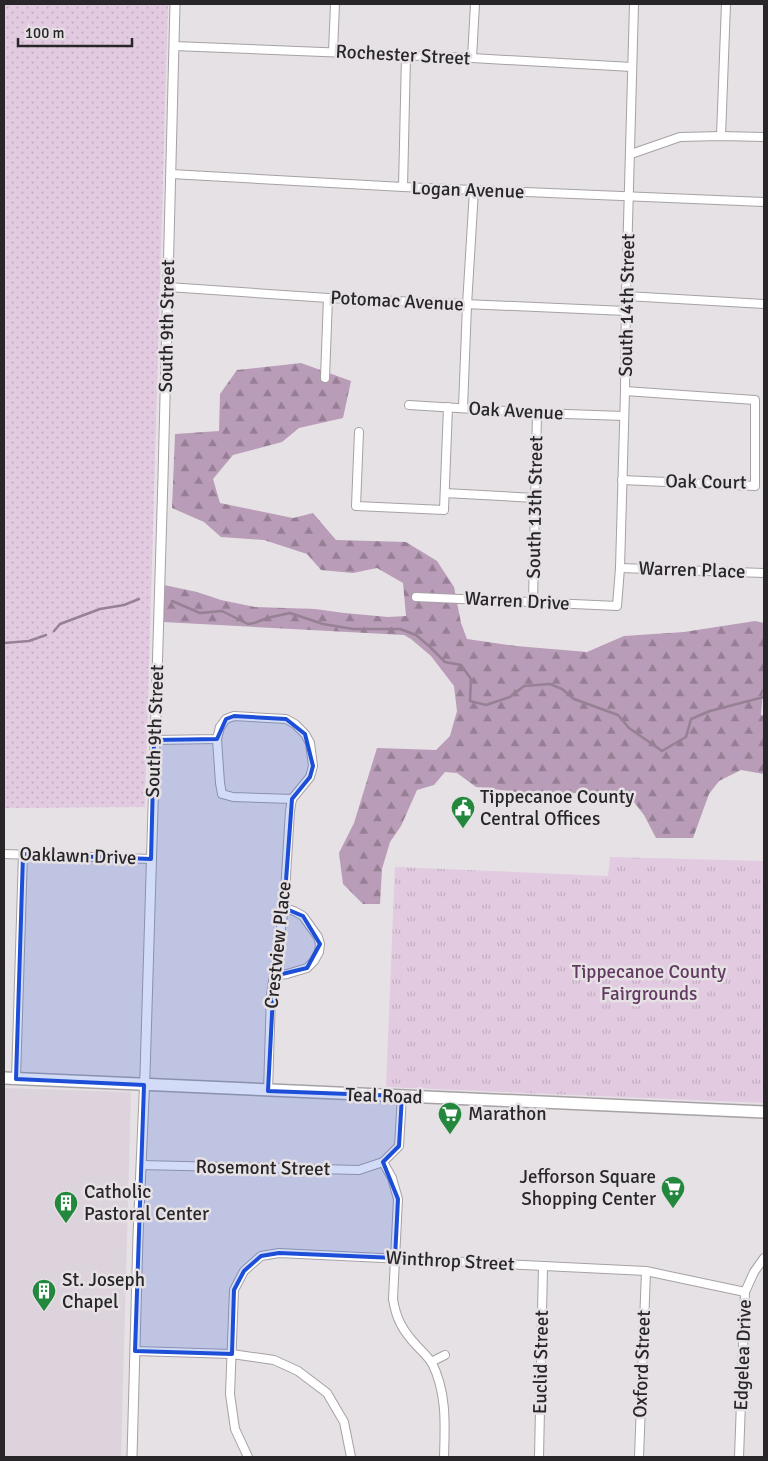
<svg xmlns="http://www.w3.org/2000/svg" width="768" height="1461" font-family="Signika,sans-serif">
<defs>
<pattern id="grass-dots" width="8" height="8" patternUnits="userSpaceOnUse" patternTransform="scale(1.25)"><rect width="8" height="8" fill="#e2cbe1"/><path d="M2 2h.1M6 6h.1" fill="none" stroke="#c2aec1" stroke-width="1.8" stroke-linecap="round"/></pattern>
<pattern id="forest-firs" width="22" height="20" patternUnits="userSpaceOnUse" patternTransform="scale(1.25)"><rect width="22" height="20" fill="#b99cb7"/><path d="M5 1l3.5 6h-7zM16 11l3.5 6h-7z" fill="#967f95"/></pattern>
<pattern id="park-tufts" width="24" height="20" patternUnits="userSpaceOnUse" patternTransform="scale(1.25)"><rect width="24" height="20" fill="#e2cbe1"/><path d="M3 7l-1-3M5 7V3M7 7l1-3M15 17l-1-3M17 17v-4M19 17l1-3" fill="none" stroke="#c2aec1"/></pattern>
</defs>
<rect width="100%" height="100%" fill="#e6e1e5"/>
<path fill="#ddd3dc" d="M4 1088 131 1092 121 1457H4Z"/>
<path fill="url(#grass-dots)" d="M4 4H168L145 807 4 808Z"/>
<path fill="url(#forest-firs)" d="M301 363 351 381 343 418 299 428 282 442 233 455 213 479 220 503 293 518 313 513 336 540 406 542 437 561 454 587 461 623 467 639 516 646 587 652 624 636 684 632 755 621 764 623V679L761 715 764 716V774L741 770 719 781 709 794 693 838H656L644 815 630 797 614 791 539 795 476 787 457 773 445 772 434 785 417 790 401 826 390 842 382 869 380 904H363L343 884 339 853 354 823 377 748 436 750 450 736 457 711 454 686 431 656 411 639 404 635 163 622 164 585 197 592 221 600 255 607 315 609 344 613 388 617 406 616 403 583 377 568 353 573 321 570 307 554 264 540 221 537 204 522 172 508 175 434 219 431 220 394 237 370Z"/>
<path fill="url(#park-tufts)" d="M610 857 764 861V1103L386 1087 395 867 608 876Z"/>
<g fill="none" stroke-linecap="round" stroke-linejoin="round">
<g stroke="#968195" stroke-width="2.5">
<path d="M172 601 200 613 222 611 248 624 254 623 267 618 290 613 323 624 353 629H400L416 635 429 646 445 662 461 665 471 679 470 701 486 705 510 697 524 686 550 684 562 689 574 699 618 715 629 728 642 737 662 751 686 737 691 719 710 711 764 697"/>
<path d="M54 631 60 624 100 609 124 605 139 599"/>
<path d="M4 643 29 641 46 635"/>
</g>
<defs>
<g id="minor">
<path d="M174 46 472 58 632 67"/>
<path d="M333 52 335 4"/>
<path d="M472 58 475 4"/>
<path d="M721 136 726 4"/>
<path d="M631 154 680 137 721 136 764 137"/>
<path d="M171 174 403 187 764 202"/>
<path d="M403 187 406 56"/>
<path d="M168 287 328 298 626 311"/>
<path d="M626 296 764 304"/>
<path d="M325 378 328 298"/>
<path d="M409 405 537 413 624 416"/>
<path d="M463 408 467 305 474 190"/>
<path d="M359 432 356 506 444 510 448 407"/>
<path d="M622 480 755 486V400L625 391"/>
<path d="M445 493 535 498"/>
<path d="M620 568 764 573"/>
<path d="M416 597 617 606 620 568 625 391 626 296 634 4"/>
<path d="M533 602 537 413"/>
<path d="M217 739 220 783 222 794 233 797 292 799"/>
<path d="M154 740 217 739 220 727 226 719 234 716 286 719 295 724 305 734 310 743 313 766 310 777 292 799 290 811 284 908 271 995 268 1091"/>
<path d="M4 854 151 859"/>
<path d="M274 976 287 974 307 968 314 961 319 952 320 944 318 937 303 916 294 911 284 908"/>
<path d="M16 1079 23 854"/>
<path d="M402 1096 399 1146 383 1162 392 1178 398 1199 393 1299C396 1319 403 1331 417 1346 422 1351 428 1357 432 1363 447 1393 445 1425 444 1457"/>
<path d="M141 1165 359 1170 383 1162"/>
<path d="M135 1351 232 1354 274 1360 298 1371 327 1393 344 1422 351 1457"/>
<path d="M431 1362 445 1355"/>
<path d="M248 1457 235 1429 230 1394 234 1290 244 1271 261 1256 279 1253 646 1271 745 1292"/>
<path d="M539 1457 543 1266"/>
<path d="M639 1457 646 1271"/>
<path d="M739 1457 745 1292 754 1272 764 1258"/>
</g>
<path id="tertiary" d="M132 1457 138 1236 145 1074 163 477 175 4"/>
<path id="primary" d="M4 1078 764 1112"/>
</defs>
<use href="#minor" stroke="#a6a1a5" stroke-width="10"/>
<use href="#tertiary" stroke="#a6a1a5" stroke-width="11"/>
<use href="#primary" stroke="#a6a1a5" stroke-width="14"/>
<use href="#minor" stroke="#fff" stroke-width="8"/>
<use href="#tertiary" stroke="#fff" stroke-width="9"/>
<use href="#primary" stroke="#fff" stroke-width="11"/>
</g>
<path fill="#1d4ed8" fill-opacity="0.2" stroke="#1d4ed8" stroke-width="4" stroke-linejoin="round" d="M234 716 286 719 305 734 313 766 310 777 292 799 284 908 303 916 320 944 307 968 274 976 268 1091 402 1096 399 1146 383 1162 398 1199 395 1258 279 1253 261 1256 244 1271 234 1290 232 1354 135 1351 144 1085 16 1079 23 854 151 859 154 740 217 739 226 719Z"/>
<defs>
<symbol id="civic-pin" viewBox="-11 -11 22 30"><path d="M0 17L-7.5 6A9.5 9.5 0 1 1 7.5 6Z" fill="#23883d" stroke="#e6e1e5"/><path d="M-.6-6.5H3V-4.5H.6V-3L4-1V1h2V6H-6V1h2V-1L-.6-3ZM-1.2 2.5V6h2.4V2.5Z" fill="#fff"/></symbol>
<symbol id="supermarket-pin" viewBox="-11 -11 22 30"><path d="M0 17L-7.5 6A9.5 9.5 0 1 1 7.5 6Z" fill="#23883d" stroke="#e6e1e5"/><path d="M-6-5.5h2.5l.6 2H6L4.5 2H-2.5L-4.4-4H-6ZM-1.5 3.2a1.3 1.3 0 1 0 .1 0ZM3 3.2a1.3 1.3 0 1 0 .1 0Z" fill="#fff"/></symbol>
<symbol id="building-pin" viewBox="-11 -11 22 30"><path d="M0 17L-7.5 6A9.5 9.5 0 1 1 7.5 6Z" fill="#23883d" stroke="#e6e1e5"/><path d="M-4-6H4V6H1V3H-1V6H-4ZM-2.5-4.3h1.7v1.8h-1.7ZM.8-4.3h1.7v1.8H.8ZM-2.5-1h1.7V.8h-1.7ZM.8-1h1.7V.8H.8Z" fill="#fff"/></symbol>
</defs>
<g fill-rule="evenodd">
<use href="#civic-pin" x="449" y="794" width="28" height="38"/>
<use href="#supermarket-pin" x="436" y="1100" width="28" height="38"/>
<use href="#supermarket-pin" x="659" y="1174" width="28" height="38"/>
<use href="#building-pin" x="52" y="1189" width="28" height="38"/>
<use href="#building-pin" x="30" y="1277" width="28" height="38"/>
</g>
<g text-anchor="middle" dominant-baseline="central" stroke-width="5" stroke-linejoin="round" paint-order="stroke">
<g font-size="19" fill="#282628" stroke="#e6e1e5">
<text transform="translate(403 55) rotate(3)">Rochester Street</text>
<text transform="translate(468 190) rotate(2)">Logan Avenue</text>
<text transform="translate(397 301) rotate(3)">Potomac Avenue</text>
<text transform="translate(627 305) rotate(-89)">South 14th Street</text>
<text transform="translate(167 326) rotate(-89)">South 9th Street</text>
<text transform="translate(516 411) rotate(3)">Oak Avenue</text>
<text transform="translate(706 482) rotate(1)">Oak Court</text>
<text transform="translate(535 507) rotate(-89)">South 13th Street</text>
<text transform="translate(692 570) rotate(2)">Warren Place</text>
<text transform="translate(517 601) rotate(3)">Warren Drive</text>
<text transform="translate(155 731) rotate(-88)">South 9th Street</text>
<text transform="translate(78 856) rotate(2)">Oaklawn Drive</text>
<text transform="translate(278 945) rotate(-84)">Crestview Place</text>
<text transform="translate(384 1096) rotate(2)">Teal Road</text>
<text transform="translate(263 1168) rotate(1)">Rosemont Street</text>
<text transform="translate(450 1261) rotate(3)">Winthrop Street</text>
<text transform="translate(743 1355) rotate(-88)">Edgelea Drive</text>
<text transform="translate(541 1362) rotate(-89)">Euclid Street</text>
<text transform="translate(642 1364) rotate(-88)">Oxford Street</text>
</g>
<g font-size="19" fill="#282628" stroke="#e6e1e5" text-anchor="start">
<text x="480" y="797">Tippecanoe County<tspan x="480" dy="22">Central Offices</tspan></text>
<text x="468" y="1114">Marathon</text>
<text x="656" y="1177" text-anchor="end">Jefforson Square<tspan x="656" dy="22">Shopping Center</tspan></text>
<text x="84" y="1192">Catholic<tspan x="84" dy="22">Pastoral Center</tspan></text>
<text x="62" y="1280">St. Joseph<tspan x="62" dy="22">Chapel</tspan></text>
</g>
<g font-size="19" fill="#623a61" stroke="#e6e1e5">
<text x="649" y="972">Tippecanoe County<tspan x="649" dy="22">Fairgrounds</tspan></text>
</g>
</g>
<rect width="768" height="1461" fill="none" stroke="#282628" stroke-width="10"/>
<path d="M18 38v8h114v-8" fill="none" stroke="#282628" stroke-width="2.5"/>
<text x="25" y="38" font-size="15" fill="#282628" stroke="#e6e1e5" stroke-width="4" paint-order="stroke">100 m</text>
</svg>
